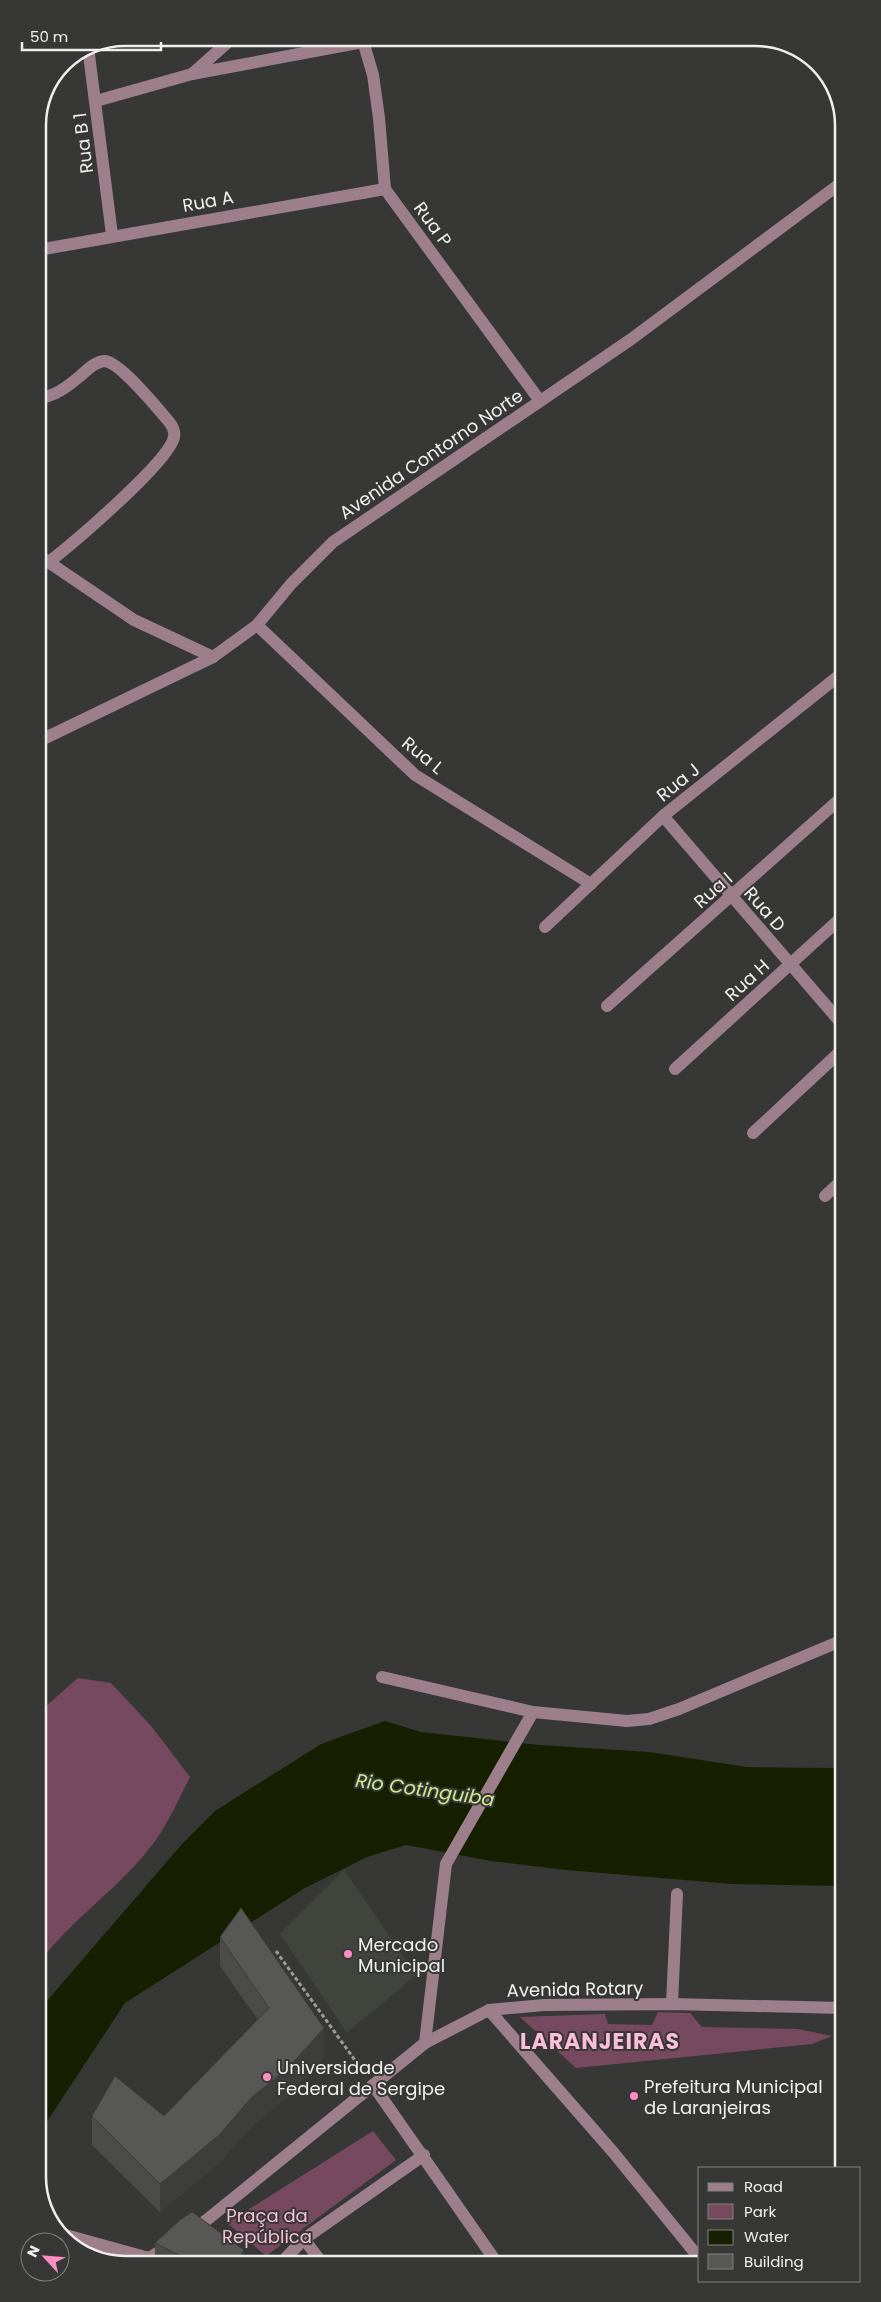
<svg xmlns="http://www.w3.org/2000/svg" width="881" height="2302" font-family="Poppins,sans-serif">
<rect width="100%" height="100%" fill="#373835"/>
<path fill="#41443c" d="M344 1870 416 1975 347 2033 280 1934Z"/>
<g fill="#76495e">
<path d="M78 1678 111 1683 152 1727 190 1777C179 1798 169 1822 155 1841 123 1886 73 1917 40 1962V1726L45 1707Z"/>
<path d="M658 2012 690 2013 702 2027 798 2029 832 2036 812 2044 576 2068 520 2017 605 2014 608 2024 652 2025Z"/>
<path d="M373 2131 396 2160 266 2256 227 2223Z"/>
</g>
<path fill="#161f00" d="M385 1721 421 1732 539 1745 649 1752 747 1767 843 1768V1886L732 1884 566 1870 491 1861 406 1845 367 1857 305 1888 125 2003 40 2132V2009L182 1844 215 1811 321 1744Z"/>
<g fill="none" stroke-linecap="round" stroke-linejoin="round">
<path stroke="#9b9b99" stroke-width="3" stroke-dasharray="4 2.5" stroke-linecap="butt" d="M276 1951 365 2074"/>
<g stroke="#9d7f8c" stroke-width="12">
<path d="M363 41 373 75 379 118 385 189 540 401"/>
<path d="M88 47 112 235"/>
<path d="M192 74 227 43"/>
<path d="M96 101 192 74 363 42"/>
<path d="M38 250 385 189"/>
<path d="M38 398C54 397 67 387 79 377 86 371 95 361 105 361 121 363 159 410 170 423 173 427 175 432 174 437 169 462 72 544 49 562"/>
<path d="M38 555 134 620 213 657"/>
<path d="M257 625 415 775 591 884"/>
<path d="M39 741 213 657 257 625 291 584 333 542 630 340 841 183"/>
<path d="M663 816 842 1024"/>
<path d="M545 927 663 816 841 674"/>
<path d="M607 1006 841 798"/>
<path d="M675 1069 842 917"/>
<path d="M753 1133 842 1050"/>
<path d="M825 1196 842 1180"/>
<path d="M382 1677 533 1712 627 1721 649 1719 679 1709 843 1640"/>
<path d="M672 2004 677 1894"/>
<path d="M489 2010 613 2152 700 2259"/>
<path d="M425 2043 446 1864 533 1712"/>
<path d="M373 2085 497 2263"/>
<path d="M193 2231 425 2043 489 2010 544 2005 672 2004 843 2008"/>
<path d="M62 2234 149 2258"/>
<path d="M304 2239 322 2263"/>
<path d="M143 2264 149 2258 170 2245"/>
<path d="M280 2264 304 2239 424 2155"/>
</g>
</g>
<g fill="#4b4c4a">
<path d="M220 1937 324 2057 287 2097 252 2126 219 2163 160 2212 92 2145V2116H164L258 2020 220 1966Z"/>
<path d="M155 2243 244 2264H155Z"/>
</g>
<g fill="#3d3e3c">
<path d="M324 2028V2057L287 2097 252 2126 219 2163 160 2212V2184Z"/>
<path d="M244 2250V2264H236Z"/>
</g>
<g fill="#575856" stroke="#3d3e3c">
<path d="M241 1908 324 2028 287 2069 252 2097 219 2135 160 2184 92 2116 115 2076 164 2116 269 2008 220 1937Z"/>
<path d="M192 2212 244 2250 236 2264H197L155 2243 181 2219Z"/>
<path d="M66 2240 80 2248 68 2243Z"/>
</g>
<g fill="#fb8fc3" stroke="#373835" stroke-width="2">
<circle cx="348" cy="1954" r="5"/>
<circle cx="267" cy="2077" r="5"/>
<circle cx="634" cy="2096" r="5"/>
</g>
<g text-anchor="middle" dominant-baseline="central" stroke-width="4" stroke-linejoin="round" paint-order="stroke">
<g font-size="18" fill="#f0f0ef" stroke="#373835">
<text transform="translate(83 143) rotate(-97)">Rua B 1</text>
<text transform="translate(208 201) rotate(-10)">Rua A</text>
<text transform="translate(433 224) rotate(54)">Rua P</text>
<text transform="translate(431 454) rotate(-34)">Avenida Contorno Norte</text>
<text transform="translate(423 755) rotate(39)">Rua L</text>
<text transform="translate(678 782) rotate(-39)">Rua J</text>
<text transform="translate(713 890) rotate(-41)">Rua I</text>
<text transform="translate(765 909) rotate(49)">Rua D</text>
<text transform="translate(747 980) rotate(-42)">Rua H</text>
<text transform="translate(575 1989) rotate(-1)">Avenida Rotary</text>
</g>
<g font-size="18" fill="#f0f0ef" stroke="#373835" text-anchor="start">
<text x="358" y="1944">Mercado<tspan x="358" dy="21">Municipal</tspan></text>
<text x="277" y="2067">Universidade<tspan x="277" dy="21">Federal de Sergipe</tspan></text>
<text x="644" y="2086">Prefeitura Municipal<tspan x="644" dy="21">de Laranjeiras</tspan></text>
</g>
<g font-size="18" fill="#f7bed7" stroke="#373835">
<text x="267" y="2215">Praça da<tspan x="267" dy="21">República</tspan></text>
</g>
<g font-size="19" font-style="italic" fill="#cdeb90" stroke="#373835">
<text transform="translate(425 1790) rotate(8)">Rio Cotinguiba</text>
</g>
<g font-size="22" font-weight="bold" letter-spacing="1" fill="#fbbdd8" stroke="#373835">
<text x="600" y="2041">LARANJEIRAS</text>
</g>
</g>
<path d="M0 0H881V2302H0ZM125 46H756A79 79 0 0 1 835 125V2177A79 79 0 0 1 756 2256H125A79 79 0 0 1 46 2177V125A79 79 0 0 1 125 46Z" fill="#373835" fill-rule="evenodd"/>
<path fill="none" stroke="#f0f0ef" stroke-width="2.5" d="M125 46H756A79 79 0 0 1 835 125V2177A79 79 0 0 1 756 2256H125A79 79 0 0 1 46 2177V125A79 79 0 0 1 125 46Z"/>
<rect x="698" y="2167" width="162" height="115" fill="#373835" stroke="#81827f"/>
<rect x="708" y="2183" width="25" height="8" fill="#9d7f8c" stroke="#81827f"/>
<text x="744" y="2192" font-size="15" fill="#f0f0ef">Road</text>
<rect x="708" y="2204" width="25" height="15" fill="#76495e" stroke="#81827f"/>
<text x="744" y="2217" font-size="15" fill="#f0f0ef">Park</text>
<rect x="708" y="2230" width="25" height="15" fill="#161f00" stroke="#81827f"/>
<text x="744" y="2242" font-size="15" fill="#f0f0ef">Water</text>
<rect x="708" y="2254" width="25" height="15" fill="#575856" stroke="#81827f"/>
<text x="744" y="2267" font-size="15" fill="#f0f0ef">Building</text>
<g transform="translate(45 2257) rotate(296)"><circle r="24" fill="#373835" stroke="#81827f"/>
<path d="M0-4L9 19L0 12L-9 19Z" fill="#fb8fc3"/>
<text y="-8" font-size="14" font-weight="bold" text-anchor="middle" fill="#f0f0ef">N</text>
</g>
<path d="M22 42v8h139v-8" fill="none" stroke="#f0f0ef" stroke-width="2.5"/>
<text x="30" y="42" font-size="15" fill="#f0f0ef" stroke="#373835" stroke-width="4" paint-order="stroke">50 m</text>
</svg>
